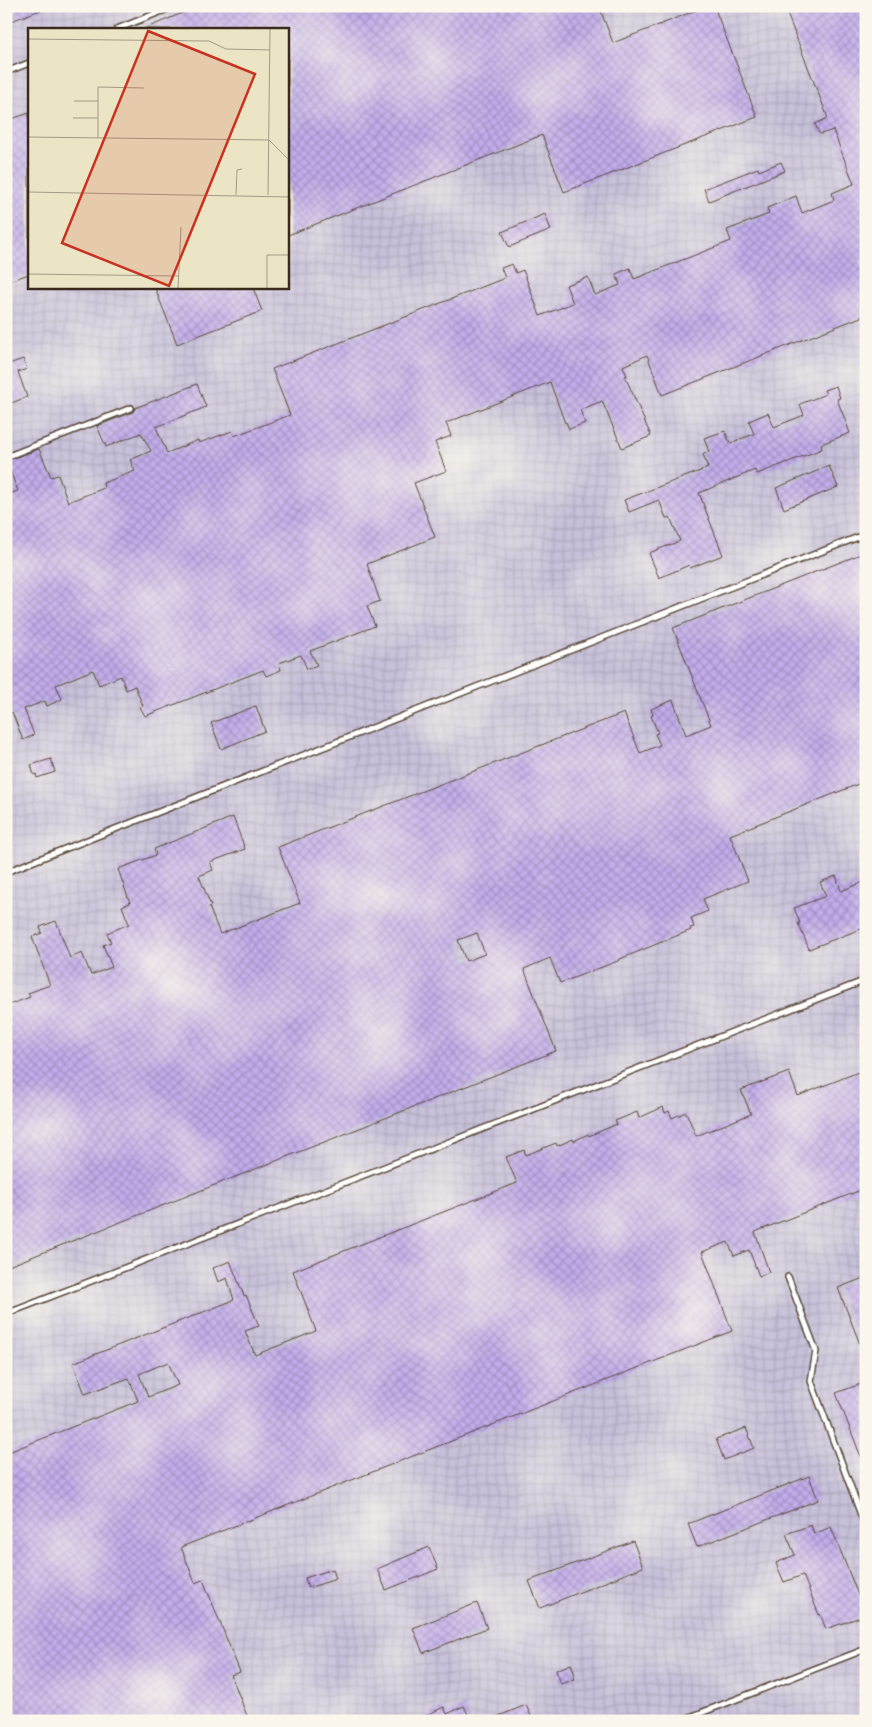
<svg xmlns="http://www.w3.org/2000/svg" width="872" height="1727" font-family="'EB Garamond',serif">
<defs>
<pattern id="industrial-grid" width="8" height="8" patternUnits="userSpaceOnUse" patternTransform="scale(1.25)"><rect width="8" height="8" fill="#c6c0d9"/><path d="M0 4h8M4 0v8" fill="none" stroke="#aba5ba"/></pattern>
<pattern id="building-cross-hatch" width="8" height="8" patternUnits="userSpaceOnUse" patternTransform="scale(1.25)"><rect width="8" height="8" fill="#c2adeb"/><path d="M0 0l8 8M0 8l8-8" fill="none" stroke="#9f8dbe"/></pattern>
</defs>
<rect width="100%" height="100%" fill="#fbf7ec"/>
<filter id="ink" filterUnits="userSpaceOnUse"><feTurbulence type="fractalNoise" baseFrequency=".02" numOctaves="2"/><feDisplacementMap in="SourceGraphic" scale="10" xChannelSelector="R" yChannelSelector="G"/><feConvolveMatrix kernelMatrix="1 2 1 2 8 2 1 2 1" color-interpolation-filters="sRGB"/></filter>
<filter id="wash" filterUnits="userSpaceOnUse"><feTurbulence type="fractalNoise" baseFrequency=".0096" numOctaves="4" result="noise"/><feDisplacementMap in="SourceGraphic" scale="20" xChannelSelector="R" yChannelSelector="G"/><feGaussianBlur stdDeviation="1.12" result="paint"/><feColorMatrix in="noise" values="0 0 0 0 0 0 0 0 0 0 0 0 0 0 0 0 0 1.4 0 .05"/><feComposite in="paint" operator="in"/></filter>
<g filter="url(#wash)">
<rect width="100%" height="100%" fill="#ebe5c6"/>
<path fill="url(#industrial-grid)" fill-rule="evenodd" d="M6 6H866V1721H6ZM29 29H288V288H29Z"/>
<g id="blocks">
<g fill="url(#building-cross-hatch)" fill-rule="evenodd">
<path d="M6 6H48V7L6 23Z"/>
<path d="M199 6H599L613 43 707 6H714L757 117 564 192 542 135 288 235V29H144Z"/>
<path d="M784 6H866V257L859 260 866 278V315L662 395 647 355 623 366 627 376H625L651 436 622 448 602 401 580 410 585 423 569 429 566 422 565 423 550 382 446 423 451 436 435 442 446 471 414 483 435 537 367 564 380 601 367 606 375 626 310 651 317 665 307 669 301 655 279 663 281 670 266 676 263 670 145 716 140 707 143 706 135 686 126 690 121 676 99 685 93 670 56 685 62 699 47 706 45 701 24 709 34 735 23 740 12 712 6 715V495L18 491 6 461 39 449 51 477 58 475 68 502 104 488 103 483 135 471 130 460 151 451 141 433 106 447 97 426 133 412 135 408 197 384 206 407 156 427 167 453 198 440 199 443 232 431 234 436 290 415 272 369 505 278 501 268 512 264 516 273 523 270 540 316 573 303 566 285 588 277 595 295 620 285 616 274 630 268 634 279 731 241 727 230 769 214 767 208 796 196 802 213 834 200 832 193 854 184 833 130 821 134 819 133 815 124 828 118Z"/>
<path d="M29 113V274L6 282V121Z"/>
<path d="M781 162 785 171 709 201 704 189 758 168 759 171Z"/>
<path d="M545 214 551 230 509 247 502 232Z"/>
<path d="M155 288H253L262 311 177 344Z"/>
<path d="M23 359 27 369 18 372 27 397 6 405V365Z"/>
<path d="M836 386 840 398 837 399 850 433 821 444 822 449 757 474 755 470 699 493 723 555 690 568 689 565 659 578 649 553 680 541 670 517 666 518 659 500 629 512 624 500 708 468 703 454 709 452 704 438 725 431 730 443 754 434 749 421 768 413 774 427 804 415 800 404 826 394 824 390Z"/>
<path d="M829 466 838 487 784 509 776 488Z"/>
<path d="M866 552V781L730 835 748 881 703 899 708 911 691 918 694 927 690 928 691 930 620 959 618 961 560 983 550 958 524 969 556 1051 6 1267V1006L30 997 28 993 50 985 32 937 42 933 40 927 56 921 70 958 82 953 91 975 112 967 103 945 111 942 107 933 129 924 122 906 130 903 118 869 156 855 154 849 233 817 245 849 210 862 213 870 199 876 211 906 209 907 220 934 300 903 278 847 624 713 640 753 660 745 655 734 658 733 651 716 653 715 651 709 673 700 686 735 711 725 673 628ZM477 933 485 954 466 961 458 940Z"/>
<path d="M256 706 265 731 221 749 211 723Z"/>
<path d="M51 759 55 772 37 778 36 774 34 775 31 765Z"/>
<path d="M836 876 841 891 866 881V927L809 949 798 923H800L794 908 826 896 820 882Z"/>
<path d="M866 1069V1188L755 1232 769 1272 759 1276 749 1250 734 1256 728 1242 702 1252 732 1331 181 1547 195 1583 203 1580 240 1672 231 1675 249 1721H6V1453L138 1401 129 1378 85 1394 73 1363 234 1300 227 1278 218 1282 213 1268 230 1261 244 1296 246 1295 259 1326 245 1331 255 1355 316 1331 293 1271 517 1183 506 1157 524 1150 526 1155 556 1143 557 1146 573 1139 574 1141 588 1134 589 1136 617 1124 615 1121 637 1112 639 1118 663 1107 665 1113 669 1111 672 1118 686 1112 696 1136 751 1114 741 1090 789 1072 798 1096ZM168 1362 178 1385 148 1397 139 1374Z"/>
<path d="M866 1277V1357H865L838 1288Z"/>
<path d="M866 1382V1467H865L836 1393Z"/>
<path d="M746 1428 754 1448 724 1460 716 1439Z"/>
<path d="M809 1476 818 1500 697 1547 688 1524Z"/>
<path d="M811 1525 814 1534 831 1527 866 1615 826 1629 820 1614 819 1615 803 1575 784 1582 776 1563 795 1555 786 1534Z"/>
<path d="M633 1541 643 1567 540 1608 529 1581Z"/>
<path d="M429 1547 438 1569 386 1590 377 1569Z"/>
<path d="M333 1569 336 1579 308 1588 305 1578Z"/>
<path d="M477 1603 487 1628 423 1653 413 1628Z"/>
<path d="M571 1664 575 1675 573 1676 574 1679 561 1684 556 1670Z"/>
<path d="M526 1705 533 1721H489V1720Z"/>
<path d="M464 1706 471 1721H413L444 1707 447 1714Z"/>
</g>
</g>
</g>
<g filter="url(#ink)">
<use href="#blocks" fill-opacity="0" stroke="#554637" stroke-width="1"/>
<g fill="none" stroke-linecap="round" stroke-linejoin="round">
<defs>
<g id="service">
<path d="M117 29 175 6"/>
<path d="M6 72 29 63"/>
<path d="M6 457 131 408"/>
<path d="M6 872 866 534"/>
<path d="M788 1277 816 1351 811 1381 866 1528"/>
<path d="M6 1314 866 980"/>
<path d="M680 1721 866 1649"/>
</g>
</defs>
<use href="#service" stroke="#554637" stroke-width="8"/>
<use href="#service" stroke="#fff" stroke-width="5"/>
</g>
</g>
<g transform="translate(28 28)">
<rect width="261" height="261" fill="#ebe5c6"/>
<path fill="none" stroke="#a59a83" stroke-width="1" d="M0 11 181 13 198 21 242 22M46 73H70M45 90H70M0 109 241 112 262 133M70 110V59L116 60M0 164 262 169M208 167 209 142 214 141M240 167 242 0M0 246 150 248M150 261 153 199M239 261V227H262"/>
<path fill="#c8321e" fill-opacity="0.15" stroke="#c8321e" stroke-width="2.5" d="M120 3 227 46 141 258 34 215Z"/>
<rect width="261" height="261" fill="none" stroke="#3b2a1e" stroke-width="2.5"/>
</g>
<rect width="872" height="1727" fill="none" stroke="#fbf7ec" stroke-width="25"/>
</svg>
